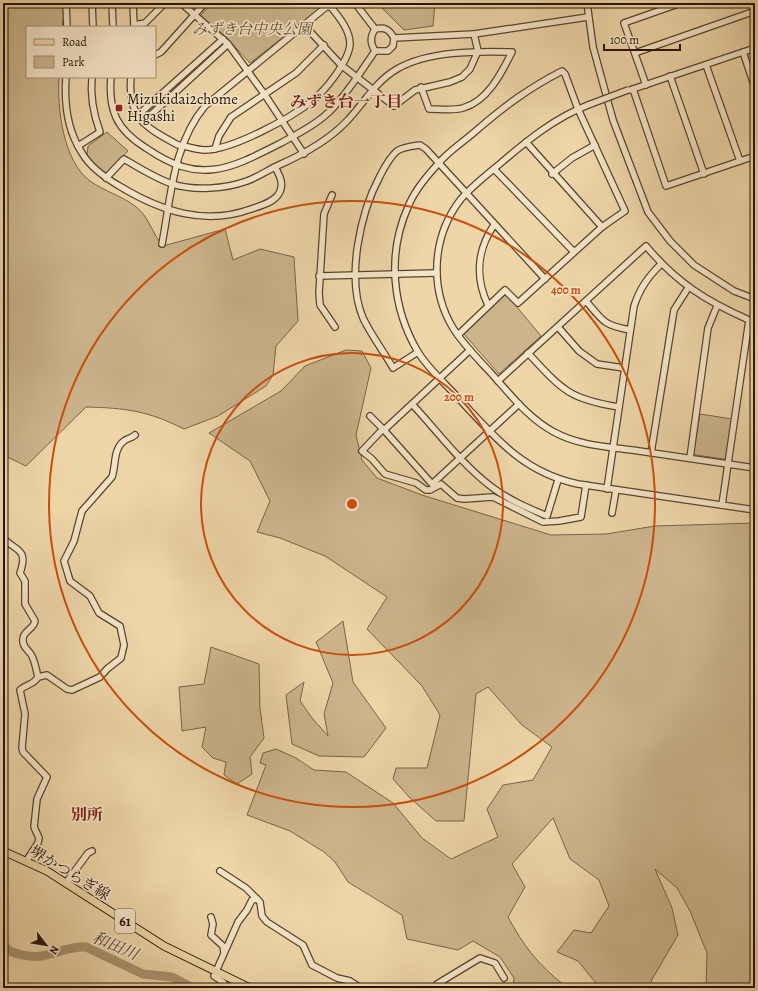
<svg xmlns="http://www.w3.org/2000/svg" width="758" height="991" font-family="Alegreya,'Noto Serif JP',serif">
<rect width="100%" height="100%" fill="#eed6a9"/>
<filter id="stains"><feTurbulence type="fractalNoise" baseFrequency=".005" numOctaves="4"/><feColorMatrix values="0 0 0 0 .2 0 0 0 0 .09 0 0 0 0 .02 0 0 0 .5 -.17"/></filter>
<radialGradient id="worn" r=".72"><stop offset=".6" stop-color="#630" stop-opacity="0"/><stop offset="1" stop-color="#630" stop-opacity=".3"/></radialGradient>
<g fill="#ccb58d" stroke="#796448">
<path d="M3 3H66L62 27H27V77H59C57 108 63 161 90 181 104 191 122 196 135 206 149 216 152 234 163 246L225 229 233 260 260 249 294 257 298 321 276 346 273 375 266 386 218 416 184 429C148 411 127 408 86 407L26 466 3 455Z"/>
<path d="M212 3H327L250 63 226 37 202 17 201 15Z"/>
<path d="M377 3H435L433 26 404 30Z"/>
<path d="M107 132 128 151 105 174 87 156 88 146Z"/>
<path d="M506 294 541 336 499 374 463 333Z"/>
<path d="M346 350 362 351 371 368 356 435 362 460 377 478 422 495 551 535 606 534 655 526 755 523V988H706L707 953 690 911 677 888 655 869 672 908 678 935 651 981 654 988H600L578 961 557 952 574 930 591 933 609 906 599 880 570 859 553 818 512 864 525 887 508 917C523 945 538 965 564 985L563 988H513L514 978 500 957 473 941 458 950 407 939 402 915 348 882 335 862 324 852 290 831 247 815 266 765 260 763 263 753 276 749 296 758 314 770 346 772 393 803 422 838 451 859 498 837 487 809 503 785 533 780 552 747 522 725 488 687 476 694 464 821H436L410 798 393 779 396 768H427L440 715 422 686 367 629 387 597 325 556 280 538 257 532 270 501 250 461 209 433 281 391 305 366Z"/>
<path d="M700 414 732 419 726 458 724 459 696 455 693 453Z"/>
<path d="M343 621 353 682 386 728 364 757 319 756 292 744 286 695 304 682 300 701 312 718 328 736 324 714 333 683 316 642Z"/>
<path d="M211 647 259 664 260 708 264 738 250 757 252 774 237 784 224 775 226 762 213 758 202 747 206 727 182 731 179 687 204 684Z"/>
</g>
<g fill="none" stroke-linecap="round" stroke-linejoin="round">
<path stroke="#aa9471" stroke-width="9" d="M3 945C8 951 12 952 19 954 46 963 62 945 86 947L143 974 172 977 193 988"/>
<defs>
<g id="minor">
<path d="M66 3 67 27"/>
<path d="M92 3 93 27"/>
<path d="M112 3 113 27"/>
<path d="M133 3 134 27"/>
<path d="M181 3 228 44 265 95 304 154"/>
<path d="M355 3 375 29"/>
<path d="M587 3 593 47 613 120 648 212 670 241 694 265 734 291 755 299"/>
<path d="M134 25 145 23 165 3"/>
<path d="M305 26 341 65 394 106 415 90 450 82 462 77 470 69 478 51 474 34"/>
<path d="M394 38C389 29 385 27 375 29 370 37 370 43 375 51H388L393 46 394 38 474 34 588 17"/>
<path d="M743 52 755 88"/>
<path d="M635 53 755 11"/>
<path d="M155 55 161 52 205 3"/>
<path d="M706 65 740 161"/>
<path d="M670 76 704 174"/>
<path d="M66 77C64 104 67 130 82 153 90 167 107 179 121 187 161 211 205 226 251 209 260 206 272 203 278 195 285 185 280 176 275 167"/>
<path d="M111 77C108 111 117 130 146 148 200 185 228 170 281 143 299 133 319 123 333 108 349 91 362 70 375 51"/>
<path d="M131 77C127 118 145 127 178 145 187 146 196 150 205 150 232 150 291 118 312 101 325 91 349 61 350 44 350 30 339 17 331 7H326L205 106C173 144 171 197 162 244"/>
<path d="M646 85 624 23 681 3"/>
<path d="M633 89 666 186 755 156"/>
<path d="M630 90 755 48"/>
<path d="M588 105C555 118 529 139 502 162 488 174 473 185 461 199 432 236 429 288 453 328 463 344 477 358 490 372 510 394 528 418 554 432 579 446 611 447 639 451 678 457 716 462 755 468"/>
<path d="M137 116 223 39"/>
<path d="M143 122 228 44"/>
<path d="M526 142 602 227"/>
<path d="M78 146 100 132C93 113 90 97 92 77"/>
<path d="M215 149 219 136 231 117 296 73 324 45"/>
<path d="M494 169 574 252"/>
<path d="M552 174 572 158 595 145"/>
<path d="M106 178 124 159C139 168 155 178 172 184 194 191 225 189 247 181 258 177 268 170 279 165 304 154 328 141 347 121 364 103 375 82 397 69 428 51 476 51 512 52 502 72 488 101 463 108 453 111 440 109 429 109L421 87"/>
<path d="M332 195 324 214 319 293 320 305 335 327"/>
<path d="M319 276 436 273"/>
<path d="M586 301C603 321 603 325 630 330"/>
<path d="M488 305C475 278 477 250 494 225"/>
<path d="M558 327 579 351 597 364 624 368"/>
<path d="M458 335 505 290 518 303 602 227 625 211 578 109 565 74 562 71C529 88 506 105 478 129 465 141 448 151 437 165 426 177 414 191 408 207 387 254 392 308 418 352 429 370 448 386 462 402 497 440 525 473 578 484L755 510"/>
<path d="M470 350 384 430 432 484 519 404"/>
<path d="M418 352 393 368C384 352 371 335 363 318 346 278 360 213 380 176 384 168 389 158 397 151 403 147 413 146 420 145L426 149 545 279"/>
<path d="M528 353C562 390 569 399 619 407"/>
<path d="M498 381 646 246C677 283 706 301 749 320L722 505"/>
<path d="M412 404C438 432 462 465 493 488 509 500 528 508 547 516L558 480"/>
<path d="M370 416 384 430H382L362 451 372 459 385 474 416 483 426 490H430L441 484 457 498 464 499 493 497 543 522 559 521 581 517 586 485"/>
<path d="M651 453 674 310 688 288"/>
<path d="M690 458 708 328 717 306"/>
<path d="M607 489 634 306C640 288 648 277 661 264"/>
<path d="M612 513 616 490"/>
<path d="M3 538C15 551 29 548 20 573L25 581V604L35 621C34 629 23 631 23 639 22 646 27 649 30 653 35 659 36 670 38 677 34 685 26 684 20 690L25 714 22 748 23 752 47 777 37 799 34 827 39 838 38 843 27 860"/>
<path d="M38 677 47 675 67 689 72 690 100 677 107 669 121 658 124 645 120 626 99 613 90 596 70 581 64 561 74 541 82 511 112 477C116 466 113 449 124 441 127 438 131 439 135 435"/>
<path d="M220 871 246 888 260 902 262 916 267 922 303 945 312 965 337 978 350 981 361 988"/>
<path d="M66 883 88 853 92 851"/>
<path d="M211 917 213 924 211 935 223 946 224 952"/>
<path d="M225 988 224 983 214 976 238 922 247 910 252 900 257 899"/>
<path d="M435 988 437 984 480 958 495 963 504 978"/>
</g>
<path id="major" d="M3 851 47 871 164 946 250 988"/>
</defs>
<use href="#minor" stroke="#58442c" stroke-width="8"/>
<use href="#major" stroke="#261303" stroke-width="9"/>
<use href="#minor" stroke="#f4e4c7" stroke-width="5.5"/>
<use href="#major" stroke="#eed6a9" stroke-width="7"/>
<defs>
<path id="minor-bridge" d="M588 105 628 90"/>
</defs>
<use href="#minor-bridge" stroke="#58442c" stroke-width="8" stroke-linecap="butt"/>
<use href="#minor-bridge" stroke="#f4e4c7" stroke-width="5.5"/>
</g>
<g fill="none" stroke="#cb4e0b" stroke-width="2">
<circle cx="352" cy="504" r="151"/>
<circle cx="352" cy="504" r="303"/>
</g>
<rect fill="#8f2418" stroke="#f4e4c7" stroke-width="1.5" x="115" y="104" width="8" height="8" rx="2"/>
<g text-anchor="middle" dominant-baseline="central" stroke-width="3.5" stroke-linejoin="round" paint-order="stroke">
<rect fill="#f4e4c7" stroke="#64523e" stroke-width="1" x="115" y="909" width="20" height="24" rx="3"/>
<g font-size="14" font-weight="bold" fill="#261303">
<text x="125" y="921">61</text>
</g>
<g font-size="15" font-style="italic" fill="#604c33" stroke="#f4e4c7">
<text x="252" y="29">みずき台中央公園</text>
</g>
<g font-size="15" fill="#261303" stroke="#f4e4c7" text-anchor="start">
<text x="127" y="99">Mizukidai2chome<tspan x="127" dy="17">Higashi</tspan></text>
</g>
<g font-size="15" fill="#261303" stroke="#f4e4c7">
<text transform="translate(70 873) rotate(31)">堺かつらぎ線</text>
</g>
<g font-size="16" font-weight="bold" fill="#7a1f14" stroke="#f4e4c7">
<text x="346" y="102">みずき台一丁目</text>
<text x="87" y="815">別所</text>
</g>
<g font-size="16" font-style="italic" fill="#5b472f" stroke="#f4e4c7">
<text transform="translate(115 946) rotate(23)">和田川</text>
</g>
</g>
<circle cx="352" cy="504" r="6" fill="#cb4e0b" stroke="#f4e4c7" stroke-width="2"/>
<g font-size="12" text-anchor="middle" font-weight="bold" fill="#cb4e0b" stroke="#f4e4c7" stroke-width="3.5" stroke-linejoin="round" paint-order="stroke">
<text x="566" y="294">400 m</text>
<text x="459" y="401">200 m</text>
</g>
<rect width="758" height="991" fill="none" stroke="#eed6a9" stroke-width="16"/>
<rect x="4" y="4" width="750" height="983" fill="none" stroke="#261303" stroke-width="2"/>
<rect x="8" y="8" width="742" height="975" fill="none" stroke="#261303"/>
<rect x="26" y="26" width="130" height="52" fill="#f4e4c7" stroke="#a29079"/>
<rect x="34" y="39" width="20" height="6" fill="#eed6a9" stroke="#a29079"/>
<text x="62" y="46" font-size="12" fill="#261303">Road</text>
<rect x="34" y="56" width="20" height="12" fill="#ccb58d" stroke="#a29079"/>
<text x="62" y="66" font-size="12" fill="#261303">Park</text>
<g transform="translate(46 945) rotate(121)" stroke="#f4e4c7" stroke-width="3" paint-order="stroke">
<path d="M0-3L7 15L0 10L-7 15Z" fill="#261303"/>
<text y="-6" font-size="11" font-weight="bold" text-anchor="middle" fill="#261303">N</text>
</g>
<path d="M604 44v6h76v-6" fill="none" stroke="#261303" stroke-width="2"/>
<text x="610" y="44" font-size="12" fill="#261303" stroke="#f4e4c7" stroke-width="3" paint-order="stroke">100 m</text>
<rect width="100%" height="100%" filter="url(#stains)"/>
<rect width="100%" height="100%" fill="url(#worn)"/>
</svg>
